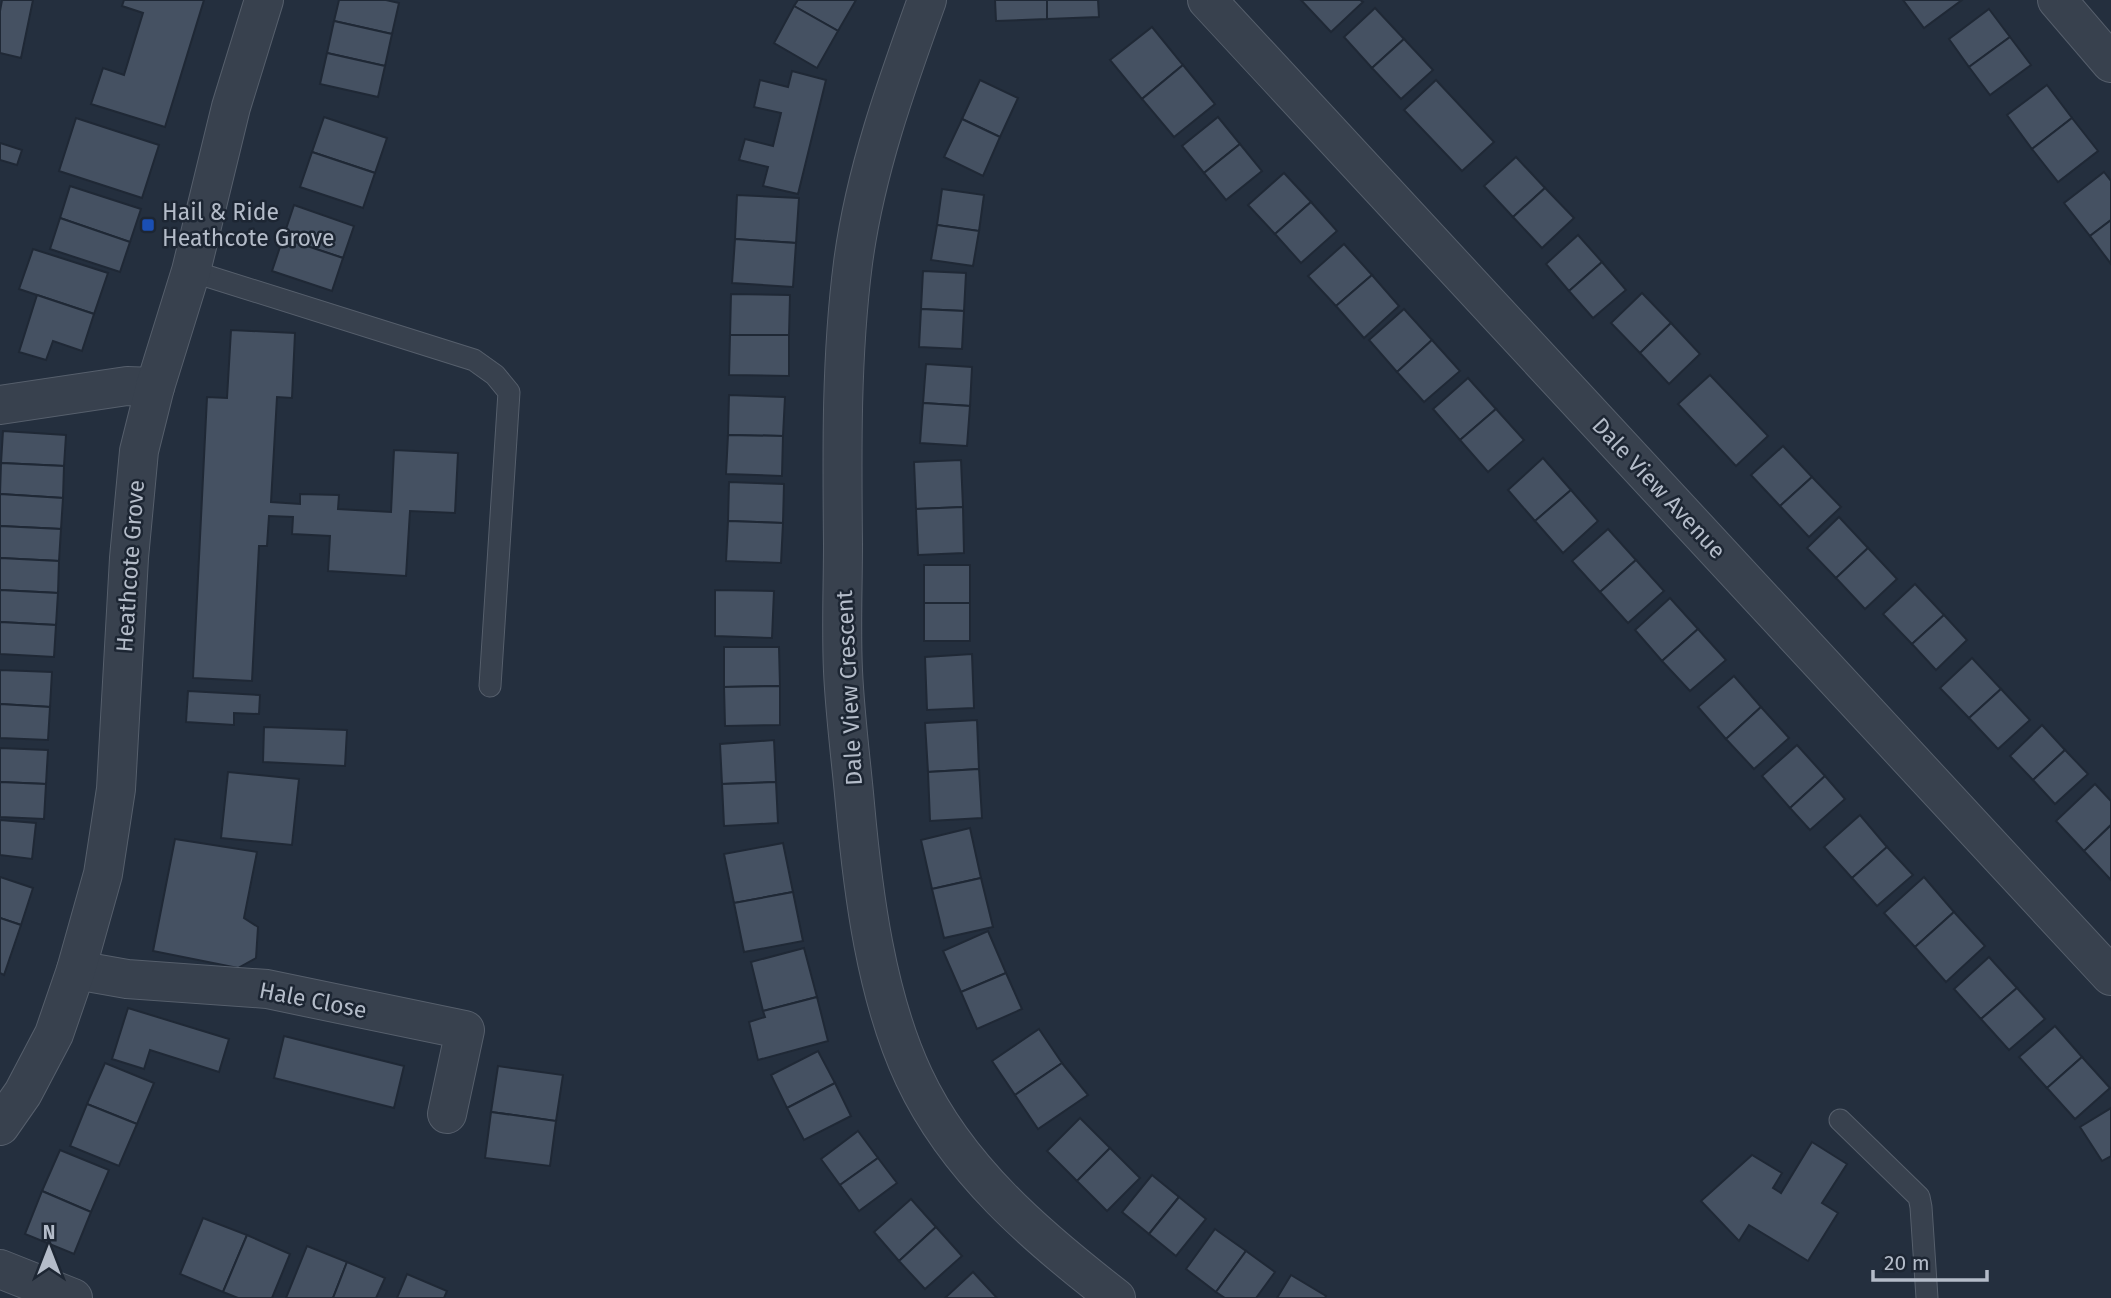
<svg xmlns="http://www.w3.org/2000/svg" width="2111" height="1298" font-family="'Fira Sans',sans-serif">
<rect width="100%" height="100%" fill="#242f3e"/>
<g fill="#455162" stroke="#1f2835" stroke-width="2">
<path d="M2 0H33L21 58 0 53V11Z"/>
<path d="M124 0H204L165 127 91 104 103 68 124 75 143 13 122 6Z"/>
<path d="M339 0H386L399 3 392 34 334 21Z"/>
<path d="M798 0H856L838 31 794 6Z"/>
<path d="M995 0H1047V19L996 21Z"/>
<path d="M1047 0H1098L1099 17 1047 19Z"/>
<path d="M1301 0H1360L1363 2 1331 32Z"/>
<path d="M1903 0H1962L1924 28Z"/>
<path d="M794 6 838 31 817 68 774 43Z"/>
<path d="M1375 8 1404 39 1372 68 1344 37Z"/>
<path d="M1989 9 2010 37 1969 67 1949 39Z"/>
<path d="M334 21 392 34 385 66 327 53Z"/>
<path d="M1152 27 1183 65 1142 99 1110 60Z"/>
<path d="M2010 37 2031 65 1990 95 1969 67Z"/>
<path d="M1404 39 1433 70 1401 99 1372 68Z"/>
<path d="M327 53 385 66 378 97 320 84Z"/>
<path d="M1183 65 1215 104 1174 137 1142 99Z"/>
<path d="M792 71 826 80 798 194 763 186 768 167 739 160 745 139 773 146 781 113 754 107 760 80 788 87Z"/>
<path d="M980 80 1018 98 1000 137 962 119Z"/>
<path d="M1436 80 1494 142 1462 171 1404 110Z"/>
<path d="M2047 85 2072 118 2032 149 2007 115Z"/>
<path d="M324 117 387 138 375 173 312 152Z"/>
<path d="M1218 117 1240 144 1204 173 1182 146Z"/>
<path d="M76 118 159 145 142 198 59 171Z"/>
<path d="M2072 118 2098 151 2058 182 2032 149Z"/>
<path d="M962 119 1000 137 983 176 944 157Z"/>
<path d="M0 143 22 150 17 165 0 160Z"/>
<path d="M1240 144 1262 171 1226 200 1204 173Z"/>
<path d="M312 152 375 173 363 208 300 187Z"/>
<path d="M1516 157 1545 188 1513 217 1484 186Z"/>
<path d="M2104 172 2111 181V220L2090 236 2064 203Z"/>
<path d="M1284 173 1311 202 1275 234 1248 205Z"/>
<path d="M70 186 141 209 130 242 60 218Z"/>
<path d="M1545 188 1574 218 1542 248 1513 217Z"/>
<path d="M942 189 984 195 979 231 937 225Z"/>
<path d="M737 195 799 198 796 243 735 239Z"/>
<path d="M1311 202 1337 231 1301 263 1275 234Z"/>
<path d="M294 205 354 226 343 258 283 238Z"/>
<path d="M60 218 130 242 120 272 50 249Z"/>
<path d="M2111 220V264L2090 236Z"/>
<path d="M937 225 979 231 973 266 931 260Z"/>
<path d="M1578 235 1602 262 1569 291 1546 264Z"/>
<path d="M283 238 343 258 332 291 272 271Z"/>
<path d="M735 239 796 243 793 287 732 283Z"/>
<path d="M1344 244 1372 275 1336 306 1308 276Z"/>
<path d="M33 249 108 273 94 314 19 289Z"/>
<path d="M1602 262 1626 290 1593 318 1569 291Z"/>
<path d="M923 271 966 273 964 311 921 309Z"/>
<path d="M1372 275 1399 306 1364 338 1336 306Z"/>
<path d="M1642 293 1671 323 1640 353 1611 323Z"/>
<path d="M731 294 790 295 789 335H730Z"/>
<path d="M37 295 94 314 82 351 53 341 46 360 19 352Z"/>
<path d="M921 309 964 311 962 349 919 347Z"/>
<path d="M1404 309 1432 340 1397 372 1369 340Z"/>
<path d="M1671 323 1700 354 1669 384 1640 353Z"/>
<path d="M231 330 295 333 292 398 277 397 271 502 300 504V494L339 495 338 509 391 512 394 450 458 453 455 513 410 511 406 576 328 571 330 536 292 534 293 517 269 516 267 546H259L252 681 193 678 207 397 227 398Z"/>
<path d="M730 335H789V376L729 375Z"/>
<path d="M1432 340 1460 371 1424 402 1397 372Z"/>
<path d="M926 364 972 367 970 406 923 403Z"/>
<path d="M1710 375 1768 436 1736 466 1678 404Z"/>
<path d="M1468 378 1496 409 1460 440 1433 409Z"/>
<path d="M729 395 785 397 783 436 728 435Z"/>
<path d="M923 403 970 406 967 446 920 443Z"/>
<path d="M1496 409 1524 440 1488 472 1460 440Z"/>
<path d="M3 431 66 435 64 466 1 463Z"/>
<path d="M728 435 783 436 782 476 726 474Z"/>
<path d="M1783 446 1812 477 1780 506 1751 475Z"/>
<path d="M1543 458 1571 490 1535 521 1508 490Z"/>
<path d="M961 460 963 507 916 509 914 462Z"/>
<path d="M1 463 64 466 63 498 0 494Z"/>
<path d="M1812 477 1841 507 1809 537 1780 506Z"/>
<path d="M729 482 784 484 783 523 728 521Z"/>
<path d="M1571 490 1598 521 1563 553 1535 521Z"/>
<path d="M0 494 63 498 61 529 0 526Z"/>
<path d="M963 507 964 553 918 555 916 509Z"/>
<path d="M1839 517 1868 548 1836 578 1807 548Z"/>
<path d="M728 521 783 523 781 563 726 561Z"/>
<path d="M0 526 61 529 59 561 0 558Z"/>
<path d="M1608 529 1636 560 1600 592 1572 561Z"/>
<path d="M1868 548 1897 579 1865 609 1836 578Z"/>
<path d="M0 558 59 561 58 593 0 590Z"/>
<path d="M1636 560 1664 591 1628 623 1600 592Z"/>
<rect x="924" y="565" width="46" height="38"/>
<path d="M1915 584 1944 615 1912 644 1883 614Z"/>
<path d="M0 590 58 593 56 625 0 622Z"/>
<path d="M715 590 774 591 772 638 715 636Z"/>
<path d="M1670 598 1698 629 1662 661 1635 630Z"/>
<rect x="924" y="603" width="46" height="38"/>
<path d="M1944 615 1967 640 1936 670 1912 644Z"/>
<path d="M0 622 56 625 54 657 0 654Z"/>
<path d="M1698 629 1726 660 1690 691 1662 661Z"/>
<path d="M724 647H779L780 686 724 687Z"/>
<path d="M972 654 974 708 927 710 925 657Z"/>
<path d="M1972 658 2001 689 1969 718 1940 688Z"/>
<path d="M0 670 52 672 50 707 0 704Z"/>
<path d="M1734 676 1761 707 1726 739 1698 707Z"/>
<path d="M780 686V725L725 726 724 687Z"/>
<path d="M2001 689 2030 720 1998 749 1969 718Z"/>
<path d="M188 691 260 695 259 714 234 713V725L186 722Z"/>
<path d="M0 704 50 707 48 740 0 738Z"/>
<path d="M1761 707 1789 738 1754 769 1726 739Z"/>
<path d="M977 720 979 769 928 772 925 723Z"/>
<path d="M2042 725 2065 750 2033 780 2010 756Z"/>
<path d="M264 727 347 730 345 766 263 762Z"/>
<path d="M774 740 776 782 722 784 720 744Z"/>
<path d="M1797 745 1825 776 1790 808 1762 776Z"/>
<path d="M0 748 48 750 46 784 0 782Z"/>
<path d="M2065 750 2088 774 2055 804 2033 780Z"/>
<path d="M979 769 982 818 930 821 928 772Z"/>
<path d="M228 772 299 779 292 845 221 838Z"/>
<path d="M1825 776 1845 799 1810 830 1790 808Z"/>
<path d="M0 782 46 784 44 819 0 817Z"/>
<path d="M776 782 778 823 724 826 722 784Z"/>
<path d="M2095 784 2111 801V825L2084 851 2056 821Z"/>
<path d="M1860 815 1887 847 1852 878 1824 847Z"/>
<path d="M0 820 36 823 32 859 0 855Z"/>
<path d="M2111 825V880L2084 851Z"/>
<path d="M970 828 981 878 932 889 921 840Z"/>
<path d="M175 839 257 852 244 918 258 927 256 958 238 968 153 951Z"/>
<path d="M783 843 793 892 734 903 724 854Z"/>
<path d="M1887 847 1913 875 1877 906 1852 878Z"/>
<path d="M0 877 33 888 21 925 0 918Z"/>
<path d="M1924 877 1954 912 1915 947 1884 913Z"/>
<path d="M981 878 993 927 944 938 932 889Z"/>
<path d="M793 892 803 941 744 952 734 903Z"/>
<path d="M1954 912 1985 946 1946 982 1915 947Z"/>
<path d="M0 918 21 925 4 975 0 973Z"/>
<path d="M988 931 1006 973 961 992 943 951Z"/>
<path d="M804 948 817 997 763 1011 751 962Z"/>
<path d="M1989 957 2017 988 1981 1019 1954 989Z"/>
<path d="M1006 973 1022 1009 977 1029 961 992Z"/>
<path d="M2017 988 2045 1019 2009 1050 1981 1019Z"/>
<path d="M817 997 828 1041 758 1060 749 1022 765 1017 763 1011Z"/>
<path d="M128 1008 229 1039 219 1072 150 1050 144 1069 112 1059Z"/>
<path d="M2055 1026 2082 1057 2047 1088 2019 1057Z"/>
<path d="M1039 1029 1062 1063 1015 1095 992 1061Z"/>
<path d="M284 1036 404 1066 394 1108 274 1078Z"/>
<path d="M818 1051 835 1083 787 1108 771 1075Z"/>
<path d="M2082 1057 2110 1088 2075 1119 2047 1088Z"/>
<path d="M105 1063 154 1083 137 1124 87 1104Z"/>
<path d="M1062 1063 1088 1095 1038 1129 1015 1095Z"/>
<path d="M498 1066 563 1075 556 1121 491 1112Z"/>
<path d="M835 1083 851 1116 804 1140 787 1108Z"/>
<path d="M87 1104 137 1124 119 1166 70 1146Z"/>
<path d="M2111 1108V1156L2102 1161 2080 1127Z"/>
<path d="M491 1112 556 1121 550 1166 485 1158Z"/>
<path d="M1080 1118 1110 1148 1077 1181 1047 1151Z"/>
<path d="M858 1131 878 1158 840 1185 821 1159Z"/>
<path d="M1812 1142 1847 1164 1822 1203 1838 1213 1808 1261 1749 1225 1739 1241 1701 1201 1752 1155 1782 1173 1773 1188 1781 1193Z"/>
<path d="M1110 1148 1140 1178 1107 1211 1077 1181Z"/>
<path d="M60 1150 109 1170 91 1212 42 1191Z"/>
<path d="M878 1158 897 1183 859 1211 840 1185Z"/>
<path d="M1152 1175 1179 1197 1149 1234 1122 1212Z"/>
<path d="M42 1191 91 1212 74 1254 25 1234Z"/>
<path d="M1179 1197 1206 1219 1176 1256 1149 1234Z"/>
<path d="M911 1199 936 1227 899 1261 874 1232Z"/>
<path d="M203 1218 247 1235 223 1292 180 1274Z"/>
<path d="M936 1227 962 1256 925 1289 899 1261Z"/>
<path d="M1215 1229 1246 1251 1216 1292 1186 1269Z"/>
<path d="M247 1235 290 1254 272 1298H238L223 1292Z"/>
<path d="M307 1246 347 1262 333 1298H286Z"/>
<path d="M1246 1251 1275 1272 1256 1298H1225L1216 1292Z"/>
<path d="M347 1262 385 1278 376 1298H333Z"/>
<path d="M973 1272 997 1298H945Z"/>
<path d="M407 1274 447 1291 444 1298H397Z"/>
<path d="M1291 1275 1326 1296 1325 1298H1277Z"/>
</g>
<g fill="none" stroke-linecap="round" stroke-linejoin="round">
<defs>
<g id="service">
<path d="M191 271 474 360 495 375 509 392 490 686"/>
<path d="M1840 1120 1919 1197 1921 1207 1927 1298"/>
</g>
<g id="minor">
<path d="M927 0C896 86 865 172 853 263 841 356 842 451 843 544 843 586 841 629 843 671 845 715 851 760 855 804 863 893 876 996 914 1077 957 1169 1037 1237 1116 1298"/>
<path d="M1207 0 2111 976"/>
<path d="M2057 0 2111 63"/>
<path d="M0 405 127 386 155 387"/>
<path d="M76 970 127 979 267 989 465 1030 447 1114"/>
<path d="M0 1126 23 1093 54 1034 76 970 103 874 116 789 129 558 139 451 155 387 191 271 231 107 264 0"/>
<path d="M0 1269 73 1298"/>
</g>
</defs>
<use href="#service" stroke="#565f6c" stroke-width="23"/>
<use href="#minor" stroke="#565f6c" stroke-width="40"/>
<use href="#service" stroke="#38414e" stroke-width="21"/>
<use href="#minor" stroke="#38414e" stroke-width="38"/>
</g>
<rect fill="#1a4fb4" stroke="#1d2633" stroke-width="2.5" x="141" y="218" width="14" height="14" rx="3.5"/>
<g text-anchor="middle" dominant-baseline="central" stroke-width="5" stroke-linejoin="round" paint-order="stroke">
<g font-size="23" fill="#b4bcc9" stroke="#1d2633" text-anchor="start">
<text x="162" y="212">Hail &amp; Ride<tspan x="162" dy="26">Heathcote Grove</tspan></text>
</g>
<g font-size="23" fill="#b4bcc9" stroke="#1d2633">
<text transform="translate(1659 488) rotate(47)">Dale View Avenue</text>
<text transform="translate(130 566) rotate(-86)">Heathcote Grove</text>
<text transform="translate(849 688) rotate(-93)">Dale View Crescent</text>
<text transform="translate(313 1000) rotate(11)">Hale Close</text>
</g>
</g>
<g transform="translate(49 1249)" stroke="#1d2633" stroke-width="5" paint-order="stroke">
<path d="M0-5L12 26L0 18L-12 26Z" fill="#b4bcc9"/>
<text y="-10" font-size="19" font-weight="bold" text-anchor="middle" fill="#b4bcc9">N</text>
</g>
<path d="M1873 1270v10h114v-10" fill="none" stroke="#b4bcc9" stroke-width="3.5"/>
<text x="1884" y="1270" font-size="21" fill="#b4bcc9" stroke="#1d2633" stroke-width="5" paint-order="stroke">20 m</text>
</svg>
